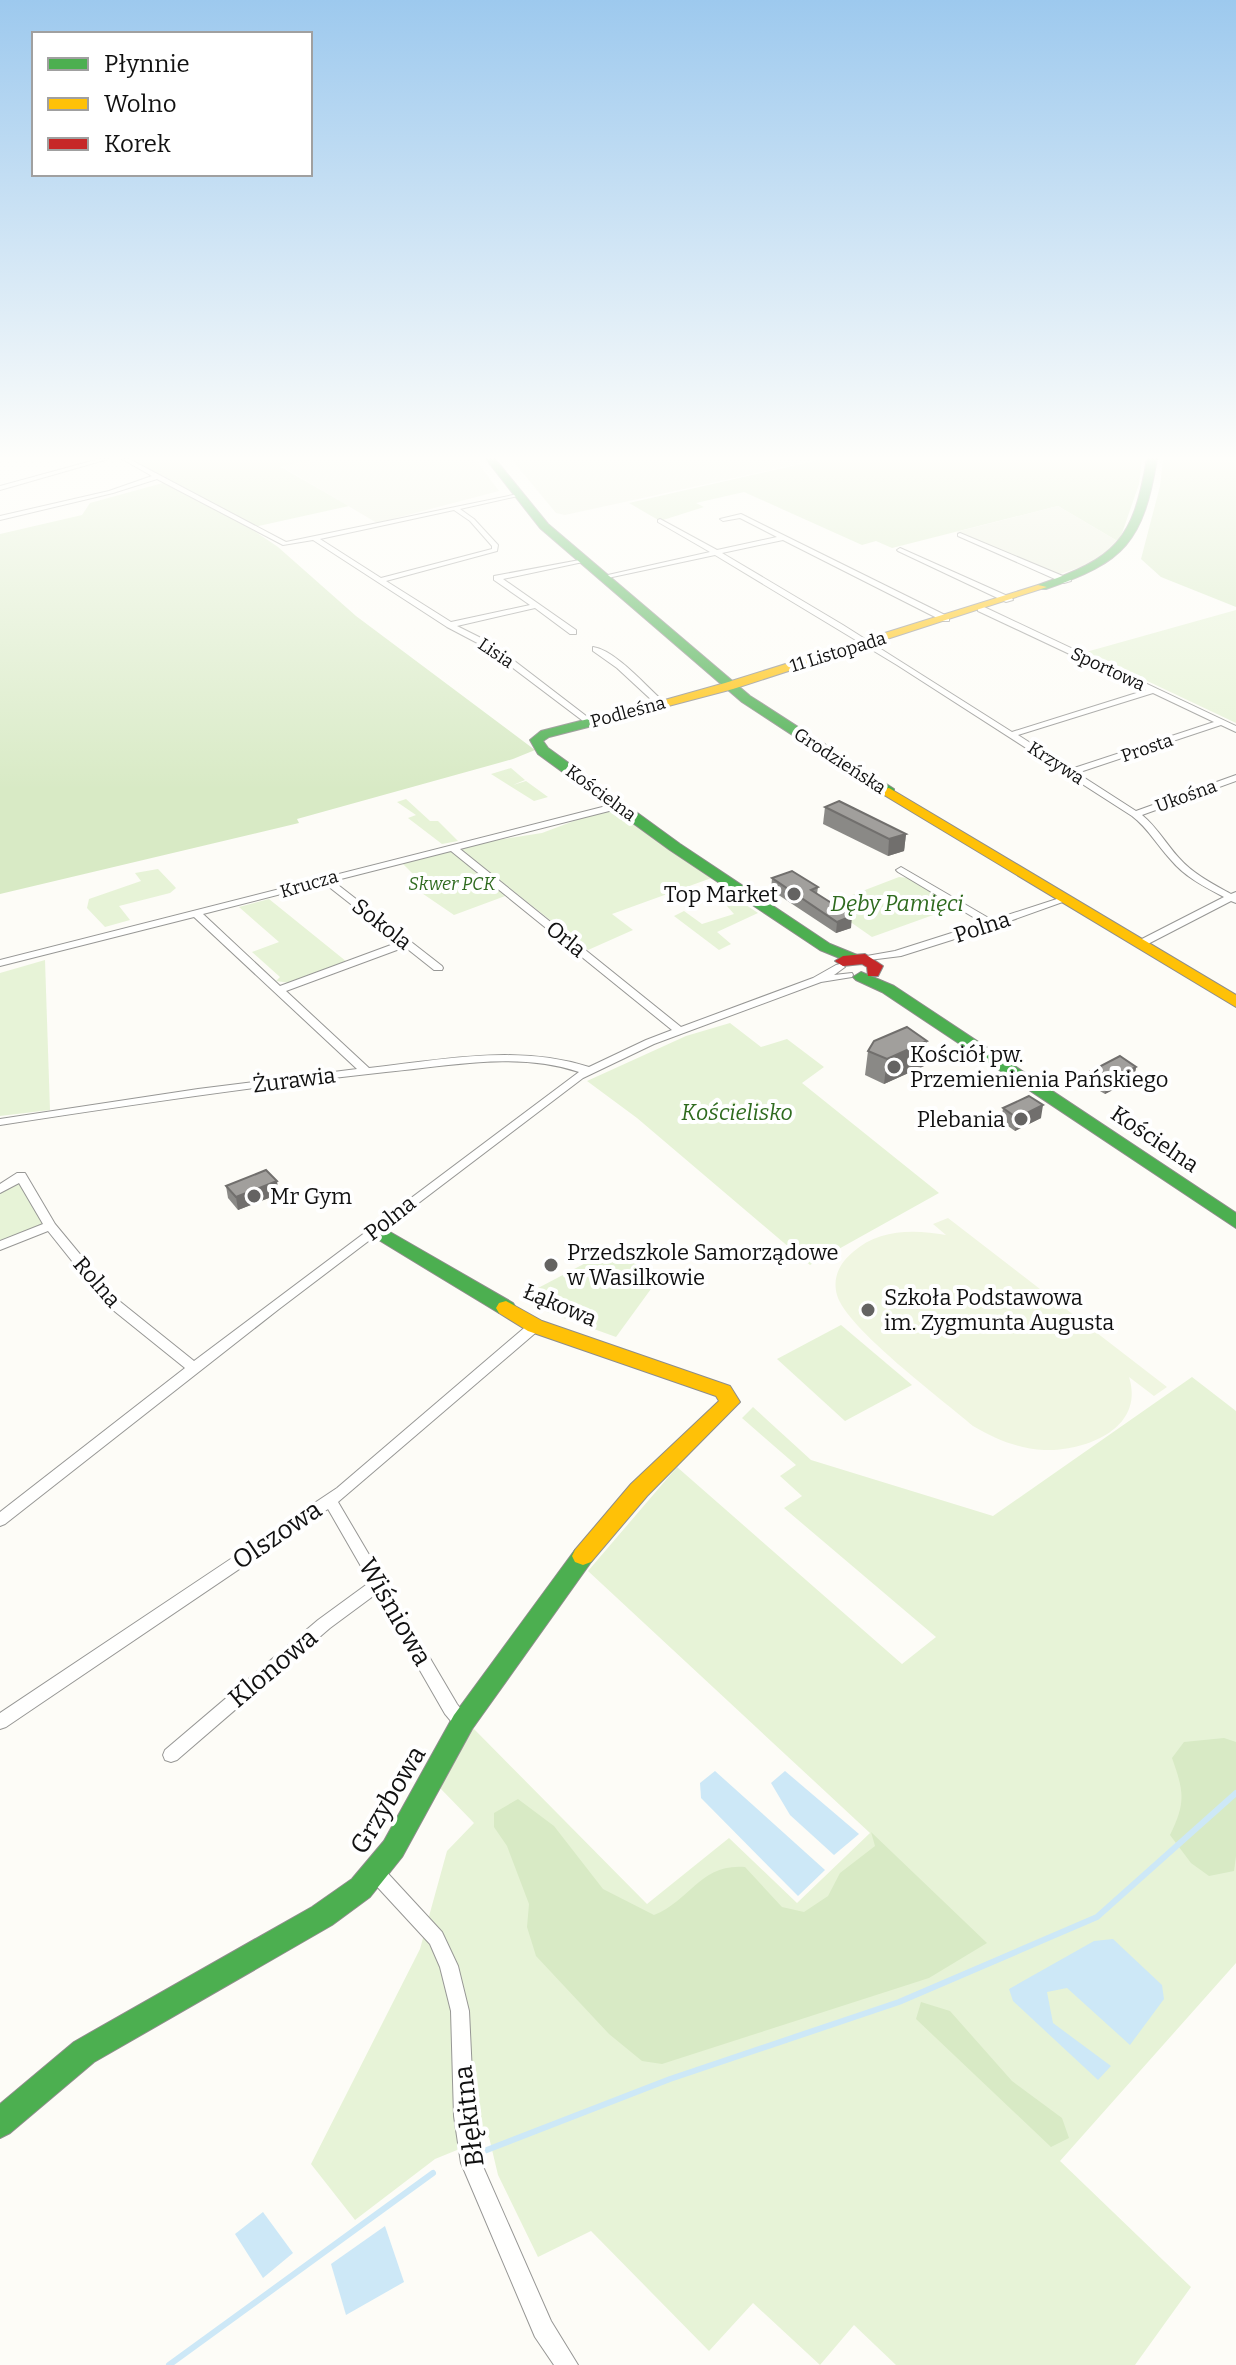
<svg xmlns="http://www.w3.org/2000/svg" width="1236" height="2365" font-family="Bitter,serif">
<rect width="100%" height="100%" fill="#fdfcf7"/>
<g fill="#e7f3d7">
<path d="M1236 610V723L1086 652Z"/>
<path d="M511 768 525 780 513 785 526 781 548 797 534 801 491 774Z"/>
<path d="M406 799 430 821H438L458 841 442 844 408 818 416 815 397 802Z"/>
<path d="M622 808 717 876 612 914 633 930 588 950 463 851 452 847 542 833 603 810Z"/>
<path d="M450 851 511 894 454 915 410 885 417 878 400 861Z"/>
<path d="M158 869 176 888 170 893 119 906 130 920 105 927 87 908 89 899 141 881 135 873Z"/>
<path d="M899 877 909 878 961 905 872 937 826 905Z"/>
<path d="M731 895 758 913 717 932 731 944 719 950 674 916 684 911 702 924 734 914 720 898Z"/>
<path d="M269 899 347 962 290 983 276 981 280 977 252 952 279 942 239 907Z"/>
<path d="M45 960 50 1110 0 1116V973Z"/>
<path d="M730 1023 761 1047 787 1039 824 1067 802 1083 939 1193 810 1265 637 1118 587 1081 686 1036Z"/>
<path d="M18 1181 46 1225 0 1244V1193Z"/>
<path d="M616 1247 656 1282 616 1337 547 1312 521 1297Z"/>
<path d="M841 1325 912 1385 845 1421 777 1359Z"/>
<path d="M1192 1377 1236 1411V1963L1060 2161 1191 2287 1135 2365H896L854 2325 820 2365 753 2303 709 2351 591 2231 538 2257 498 2175 489 2137 435 2159 355 2220 311 2164 420 1949 447 1851 474 1823 440 1788 473 1728 647 1904 729 1838 797 1903 870 1833 588 1571 677 1467 902 1664 936 1637 784 1508 802 1496 780 1476 796 1465 742 1418 753 1407 811 1460 993 1516Z"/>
</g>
<g fill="#d8eac5">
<path d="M133 459H318L281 467 349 506 250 528 278 547 356 616 535 750 513 759 297 819 299 823 0 894V534L82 515 90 503 170 481Z"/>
<path d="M822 459H1142L1139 484 1119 542 1058 506 892 548 876 541 862 545 744 492 696 503 704 507 660 521 629 503Z"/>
<path d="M1163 459H1236V607L1161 577 1141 559 1160 486Z"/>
<path d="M1224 1738 1236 1742V1856L1234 1871 1209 1876 1191 1863 1170 1835C1186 1802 1184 1792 1172 1758L1184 1742Z"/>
<path d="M518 1799 554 1826 603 1889 654 1915C691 1900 701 1863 745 1867L782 1907 804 1912 828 1896 840 1873 875 1846 871 1832 987 1943 929 1978 662 2064 642 2061 609 2034 536 1956 527 1927 529 1904 507 1846 494 1827V1813Z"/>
<path d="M921 2002 950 2011 1012 2081 1062 2118 1069 2138 1051 2147 916 2019Z"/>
</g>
<g fill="#e9eedb">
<path d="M320 459H475L499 491 377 523 281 466Z"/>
<path d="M821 459 565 515 556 513 512 460Z"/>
<path d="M1058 506 1119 542 1093 563 1057 575 956 532Z"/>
</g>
<path fill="#f0f6e1" d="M948 1218 1167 1387 1154 1396 1129 1377C1145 1428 1087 1451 1044 1450 1019 1449 995 1439 973 1426 943 1400 846 1328 837 1295 832 1277 840 1263 853 1252 878 1229 914 1229 946 1235L933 1224Z"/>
<g fill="#cde8f7">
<path d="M715 1771 825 1870 798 1896 701 1798 700 1783Z"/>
<path d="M785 1771 859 1834 834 1855 790 1815 771 1783Z"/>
<path d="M1113 1939 1162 1985 1164 1999 1130 2045 1067 1988 1047 1992 1053 2023 1111 2066 1098 2080 1013 2001 1009 1989 1094 1941Z"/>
<path d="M263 2212 293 2253 263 2278 235 2234Z"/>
<path d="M385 2226 404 2282 346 2315 331 2264Z"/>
</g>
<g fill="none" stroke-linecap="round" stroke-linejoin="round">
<g stroke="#cde8f7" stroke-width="6">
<path d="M479 2153 670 2079 899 2002 1097 1917 1236 1793"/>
<path d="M169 2365 433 2173"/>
</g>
<defs>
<g id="street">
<path d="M99 459H108L0 490V486Z"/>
<path d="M122 459H129L286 542 518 494V496L460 509 474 519 498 545 497 551 386 581 451 622 530 605 494 580V576L585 559 586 560 583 562 503 579 576 630V634H570L535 608 457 626 491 643 594 722 587 724 485 647 447 627 313 540 283 545 157 479 113 493 0 520V516L109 491 152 476ZM454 510 470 521 492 546V549L381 578 320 539Z"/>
<path d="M741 514 949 617V621H943L783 540 722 553 843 625 1012 732 1146 690 978 611V607H984L1236 726V732L1221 725 1077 773 1136 811 1236 775V781L1142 815C1157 827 1166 844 1179 858 1193 874 1213 884 1231 894L1236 892V903L1231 901 1144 946H1136V942L1224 897C1205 887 1185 877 1171 860 1157 845 1148 828 1132 816L897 665 715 555 603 579 599 577 710 552 658 522V520L660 519 717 550 777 537 740 518 723 521 720 519ZM1153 693 1214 722 1071 769 1018 735Z"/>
<path d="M960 533 1070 579 1071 581 1064 583 958 536V534Z"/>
<path d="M900 548 1012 598 1013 600 1006 602 898 551 897 550Z"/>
<path d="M593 647C615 650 646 686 663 701V705H657L617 668 593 651Z"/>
<path d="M618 803 621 804V808L460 849 681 1027 813 978 836 965 840 964 845 967 834 975 852 973 853 975 852 977 821 982 654 1044 583 1078 279 1309 5 1524 0 1526V1512L185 1368 108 1306 48 1231 0 1250V1241L43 1224 19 1183 0 1193V1184L17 1173H25L55 1224 118 1300 194 1361 579 1072C517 1051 450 1066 386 1072 257 1086 128 1105 0 1125V1119L198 1089 357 1069 194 917 0 966V960ZM451 851 672 1030 646 1040 589 1067C517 1044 442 1060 369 1068L286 991 405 947 434 970H442L443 968 442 966 333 881ZM324 883 399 942 280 986 203 914Z"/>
<path d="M901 867 992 920 1063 897 1066 896 1071 899 996 926 901 956 861 961V957L895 951 983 923 898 872 896 870Z"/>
<path d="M535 1321 540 1323 542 1326 540 1329 338 1502 457 1704 471 1722 469 1727C457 1731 452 1722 445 1714L376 1594 330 1628 177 1760 171 1762 165 1760 163 1755 165 1750 318 1620 370 1582 328 1509 6 1727 0 1729V1713L337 1488 530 1323Z"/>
<path d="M376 1865 382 1867 442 1932 458 1966 469 2011 474 2116 481 2162 551 2321 578 2365H554L535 2337 461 2163 454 2116 451 2011 440 1967 430 1944 370 1879 367 1873 370 1867Z"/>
</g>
<g id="fast">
<path d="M486 459H495L548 524 750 696 894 789V795H884L742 702 540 528Z"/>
<path d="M1147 459H1157C1143 542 1125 562 1046 589H1038V585C1116 558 1133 541 1147 459Z"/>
<path d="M596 717 602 721 600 724 549 737 543 741 548 748 680 844 830 944 857 955V961H847L820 950 670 850 538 754 530 740 541 731Z"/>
<path d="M861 972 894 986 1236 1213V1228L882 992 856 980 853 977Z"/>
<path d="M376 1224 513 1303 516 1308 513 1313H499L369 1234 367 1230 369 1226Z"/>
<path d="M583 1547 591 1550 594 1556 591 1562 472 1729 402 1857 370 1897 332 1925 94 2062 10 2133 0 2138V2104L74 2042 312 1907 352 1879 384 1841 454 1715 575 1550Z"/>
</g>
<g id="slow">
<path d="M1038 585 1047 587 733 689 596 725 590 721 725 683Z"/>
<path d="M889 788 1236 995V1007L884 795V789Z"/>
<path d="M506 1301 542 1321 730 1386 740 1402 647 1496 591 1562 583 1565 575 1562 572 1556 575 1550 631 1484 719 1401 716 1396 528 1331 499 1313 496 1308 499 1303Z"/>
</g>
<path id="jam" d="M865 954 883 966 878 976H868L867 967 862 964 843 966 835 961 843 956Z"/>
</defs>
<use href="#street" stroke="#979795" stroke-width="2"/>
<use href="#fast" stroke="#8e8d8b" stroke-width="2"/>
<use href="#slow" stroke="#8e8d8b" stroke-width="2"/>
<use href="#jam" stroke="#8e8d8b" stroke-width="2"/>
<use href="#street" fill="#fffffe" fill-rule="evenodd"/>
<use href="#fast" fill="#4caf50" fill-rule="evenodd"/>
<use href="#slow" fill="#ffc107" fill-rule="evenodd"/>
<use href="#jam" fill="#c62828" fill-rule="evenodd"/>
</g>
<g fill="#8a8986">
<path d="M825 807 906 834 904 851 888 856 823 824Z"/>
<path d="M772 878 818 887 817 894 851 928 836 933 771 890Z"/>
<path d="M868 1051 924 1066 884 1084 865 1075Z"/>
<path d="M1136 1067 1134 1079 1105 1094 1088 1084 1091 1071Z"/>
<path d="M1003 1108 1041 1118 1015 1131 1001 1121Z"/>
<path d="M226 1186 279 1194 238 1210 228 1198Z"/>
</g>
<g fill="#716f6d">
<path d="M906 834 904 851 888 856 889 839Z"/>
<path d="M852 916 851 928 836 933 837 922Z"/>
<path d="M927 1041 924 1066 884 1084 887 1059Z"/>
<path d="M1136 1067 1134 1079 1105 1094 1107 1082Z"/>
<path d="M1043 1105 1041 1118 1015 1131 1017 1118Z"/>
<path d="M277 1181 279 1194 238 1210 236 1197Z"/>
</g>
<g fill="#a19f9c" stroke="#716f6d" stroke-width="2">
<path d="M839 801 906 834 889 839 825 807Z"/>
<path d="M792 871 818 887 811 890 852 916 837 922 772 878Z"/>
<path d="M907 1027 927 1041 887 1059 868 1051 874 1041Z"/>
<path d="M1120 1056 1136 1067 1107 1082 1091 1071Z"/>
<path d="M1029 1096 1043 1105 1017 1118 1003 1108Z"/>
<path d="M266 1170 277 1181 236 1197 226 1186Z"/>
</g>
<linearGradient id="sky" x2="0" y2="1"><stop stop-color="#9dc9ee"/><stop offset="0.58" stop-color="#fefefb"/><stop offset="1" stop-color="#fefefb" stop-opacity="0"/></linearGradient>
<rect width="1236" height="790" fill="url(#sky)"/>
<g fill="#646362" stroke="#fff" stroke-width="3">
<circle cx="794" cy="894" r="8"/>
<circle cx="894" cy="1067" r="8"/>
<circle cx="1021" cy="1119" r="8"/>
<circle cx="254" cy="1196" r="8"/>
<circle cx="551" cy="1265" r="8"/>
<circle cx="868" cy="1310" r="8"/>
</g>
<g text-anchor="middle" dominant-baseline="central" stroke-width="8" stroke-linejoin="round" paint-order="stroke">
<g font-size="18" fill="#111" stroke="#fff">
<text transform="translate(838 652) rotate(-17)">11 Listopada</text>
<text transform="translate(496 653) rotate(34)">Lisia</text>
<text transform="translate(1108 669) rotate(25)">Sportowa</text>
<text transform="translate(628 712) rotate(-15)">Podleśna</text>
<text transform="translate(1147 748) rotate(-19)">Prosta</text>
<text transform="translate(840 761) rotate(33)">Grodzieńska</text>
<text transform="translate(1056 763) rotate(33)">Krzywa</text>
<text transform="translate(601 793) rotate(36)">Kościelna</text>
<text transform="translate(1186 796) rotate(-20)">Ukośna</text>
<text transform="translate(309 884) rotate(-16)">Krucza</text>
</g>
<g font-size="18" font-style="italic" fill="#2f6b1f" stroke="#fff">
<text x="452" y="884">Skwer PCK</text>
</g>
<g font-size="22" fill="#111" stroke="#fff" text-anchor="start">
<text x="778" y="894" text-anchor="end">Top Market</text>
<text x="910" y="1054">Kościół pw.<tspan x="910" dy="25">Przemienienia Pańskiego</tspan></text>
<text x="1005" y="1119" text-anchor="end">Plebania</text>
<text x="270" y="1196">Mr Gym</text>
<text x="567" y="1252">Przedszkole Samorządowe<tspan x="567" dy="25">w Wasilkowie</tspan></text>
<text x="884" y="1297">Szkoła Podstawowa<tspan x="884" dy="25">im. Zygmunta Augusta</tspan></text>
</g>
<g font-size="22" font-style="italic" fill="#2f6b1f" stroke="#fff">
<text x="897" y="903">Dęby Pamięci</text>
<text x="737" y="1112">Kościelisko</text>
</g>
<g font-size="22" fill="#111" stroke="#fff">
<text transform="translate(382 924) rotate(38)">Sokola</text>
<text transform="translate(982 927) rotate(-18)">Polna</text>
<text transform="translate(566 939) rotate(39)">Orla</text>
<text transform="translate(294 1080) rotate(-7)">Żurawia</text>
<text transform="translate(1155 1139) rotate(34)">Kościelna</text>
<text transform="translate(390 1218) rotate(-38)">Polna</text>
<text transform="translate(97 1282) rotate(49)">Rolna</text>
<text transform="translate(560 1305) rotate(23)">Łąkowa</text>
</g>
<g font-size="26" fill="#111" stroke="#fff">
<text transform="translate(277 1535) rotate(-34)">Olszowa</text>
<text transform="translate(395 1612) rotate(60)">Wiśniowa</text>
<text transform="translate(273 1668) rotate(-40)">Klonowa</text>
<text transform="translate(388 1800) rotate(-59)">Grzybowa</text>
<text transform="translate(469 2116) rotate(-97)">Błękitna</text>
</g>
</g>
<rect x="32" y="32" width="280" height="144" fill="#ffffff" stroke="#a0a0a0" stroke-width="2"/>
<rect x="48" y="58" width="40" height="12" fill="#4caf50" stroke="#a0a0a0" stroke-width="2"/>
<text x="104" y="72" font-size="24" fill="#111111">Płynnie</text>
<rect x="48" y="98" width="40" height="12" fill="#ffc107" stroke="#a0a0a0" stroke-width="2"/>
<text x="104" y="112" font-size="24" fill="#111111">Wolno</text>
<rect x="48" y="138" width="40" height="12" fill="#c62828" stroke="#a0a0a0" stroke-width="2"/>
<text x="104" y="152" font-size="24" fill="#111111">Korek</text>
</svg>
